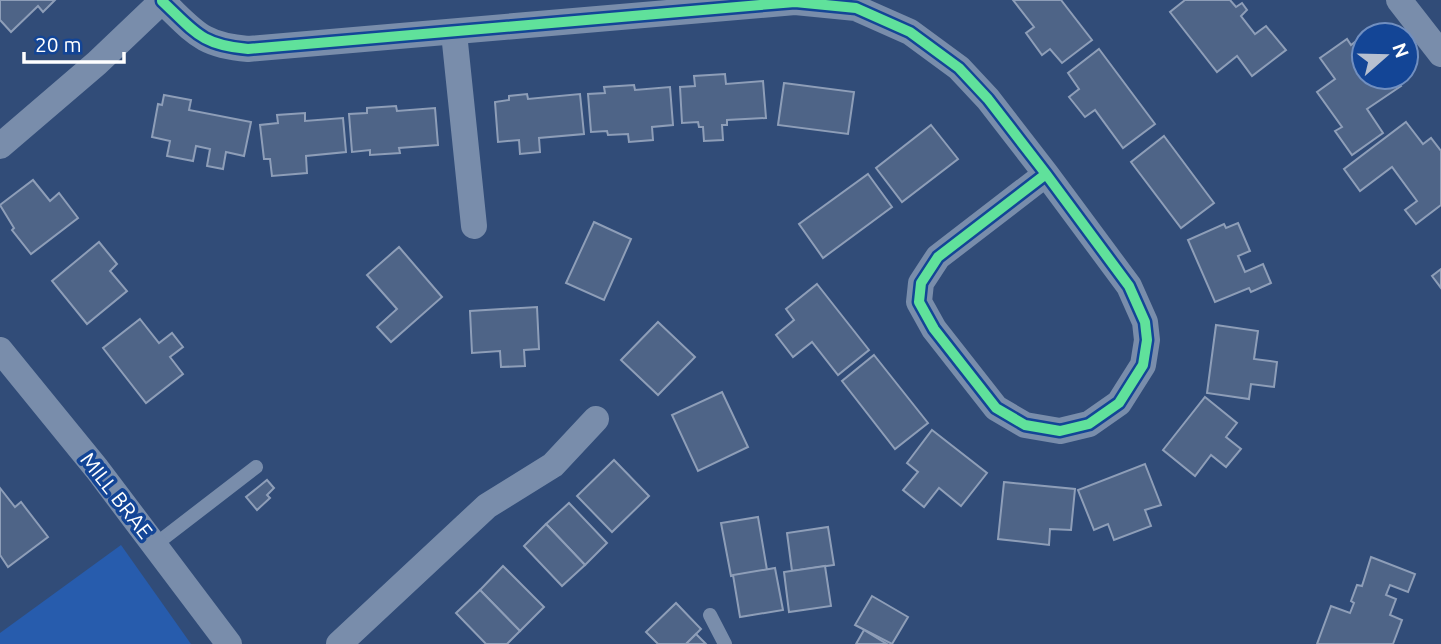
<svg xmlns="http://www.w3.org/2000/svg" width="1441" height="644" font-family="Ubuntu,sans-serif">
<rect width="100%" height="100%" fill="#314c78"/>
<path fill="#275cad" d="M121 545 191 644H0V633Z"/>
<g fill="#4e6487" stroke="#8e9eb8" stroke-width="2">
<path d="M0 0H55L43 12 38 6 11 32 0 20Z"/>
<path d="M1013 0H1061L1092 40 1062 63 1050 49 1042 55 1026 33 1034 27Z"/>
<path d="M1185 0H1230L1236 7 1242 3 1247 10 1241 16 1255 34 1266 26 1286 50 1252 76 1237 56 1217 72 1170 12Z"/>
<path d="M1364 35V77H1395L1401 86 1367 109 1383 133 1352 155 1335 131 1342 127 1317 92 1335 79 1320 58 1347 39 1351 45Z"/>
<path d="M1099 49 1155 124 1123 148 1095 110 1085 117 1069 97 1079 89 1068 73Z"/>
<path d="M725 74 726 84 763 81 766 118 727 120V125H722L723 140 704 141 703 127H699L698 122 682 123 680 87 695 86 694 76Z"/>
<path d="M784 83 854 92 848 134 778 125Z"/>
<path d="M634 85 635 90 670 87 673 125 652 127 653 140 629 142 628 134 608 135 607 131 591 132 588 94 605 93 604 87Z"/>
<path d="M527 94 528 99 580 94 584 134 539 138 540 152 520 154 519 140 498 142 495 102 509 100V96Z"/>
<path d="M164 95 191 100 189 110 251 122 244 156 226 152 223 169 207 166 210 149 196 146 193 161 167 156 170 141 152 137 158 104 162 105Z"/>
<path d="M396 106 397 111 435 108 438 145 399 148 400 153 370 155V150L352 152 349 114 367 113V108Z"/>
<path d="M305 113V121L343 118 346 152 306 156 307 173 272 176 270 159H264L260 125 278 123 277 115Z"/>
<path d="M1406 122 1423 144 1431 138 1441 151V205L1416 224 1405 210 1417 201 1392 167 1360 191 1344 169Z"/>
<path d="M931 125 958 159 902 202 876 168Z"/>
<path d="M1164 136 1214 203 1181 228 1131 162Z"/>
<path d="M868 174 892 207 823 258 799 224Z"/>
<path d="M33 180 50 201 59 193 78 218 31 254 12 230 14 228 0 205Z"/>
<path d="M594 222 631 239 604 300 566 283Z"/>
<path d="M1238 223 1250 251 1238 256 1245 272 1263 264 1271 283 1251 292 1249 288 1215 302 1188 240 1224 224 1226 228Z"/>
<path d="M99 242 117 264 110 271 127 291 87 324 52 281Z"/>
<path d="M399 247 442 297 391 342 377 327 397 309 367 275Z"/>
<path d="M1441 269V288L1432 276Z"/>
<path d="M817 284 869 350 838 375 812 342 793 357 776 335 794 320 786 309Z"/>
<path d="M537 307 539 349 524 350 525 366 501 367 500 351 472 353 470 311Z"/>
<path d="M140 319 159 343 172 333 183 347 170 357 183 374 146 403 103 348Z"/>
<path d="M658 322 695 357 658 395 621 360Z"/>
<path d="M1216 325 1258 331 1254 359 1277 362 1274 387 1251 384 1249 399 1207 393Z"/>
<path d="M874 355 928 423 895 449 842 381Z"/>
<path d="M722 392 748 447 698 471 672 415Z"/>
<path d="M1205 397 1237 423 1226 437 1241 449 1226 467 1211 455 1195 476 1163 450Z"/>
<path d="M932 430 987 473 961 506 939 488 924 507 903 490 918 472 907 463Z"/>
<path d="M614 460 649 496 612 532 577 496Z"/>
<path d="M1145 464 1161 505 1145 510 1151 526 1114 540 1108 524 1094 530 1078 490Z"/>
<path d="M267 480 274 488 267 495 270 498 257 510 246 497Z"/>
<path d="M1004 482 1075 489 1071 530 1050 529 1049 545 998 539Z"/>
<path d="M0 488 15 507 21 502 48 537 8 567 0 555Z"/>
<path d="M569 503 607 543 585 565 546 524Z"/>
<path d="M758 517 767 570 731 576 721 523Z"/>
<path d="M546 524 585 565 562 586 524 546Z"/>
<path d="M828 527 834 565 792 571 787 533Z"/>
<path d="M1371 557 1415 574 1408 592 1390 585 1386 595 1396 599 1390 615 1402 620 1393 644H1317L1331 606 1350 613 1354 603 1351 601 1357 585 1362 586Z"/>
<path d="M503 566 544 607 520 631 480 590Z"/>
<path d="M825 566 831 606 789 612 784 572Z"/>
<path d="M775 568 783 610 740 617 733 575Z"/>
<path d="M480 590 520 631 507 644H486L456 613Z"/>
<path d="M872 596 908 617 892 644 855 625Z"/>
<path d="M676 603 701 629 686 644H658L646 632Z"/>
<path d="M864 630 887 644H856Z"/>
<path d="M696 634 706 644H686Z"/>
</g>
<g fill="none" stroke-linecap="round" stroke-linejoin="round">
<g stroke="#798dab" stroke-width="14">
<path d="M156 544 256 467"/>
<path d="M710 615 725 644"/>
</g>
<g stroke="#798dab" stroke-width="26">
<path d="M1399 0 1441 54"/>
<path d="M162 1C195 32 201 45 248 49L795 2 856 8 910 32 959 68 988 99 1046 174 1129 286 1145 322 1147 340 1143 365 1119 403 1089 424 1060 431 1025 425 996 408 934 329 919 302 921 283 938 257 1046 174"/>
<path d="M454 33 474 226"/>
<path d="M0 146 97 63 163 0"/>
<path d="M0 350 97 469 229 644"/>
<path d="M339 644 487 506 553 465 596 419"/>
</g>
<defs>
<path id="cycleway" d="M162 1C195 32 201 45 248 49L795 2 856 8 910 32 959 68 988 99 1046 174 1129 286 1145 322 1147 340 1143 365 1119 403 1089 424 1060 431 1025 425 996 408 934 329 919 302 921 283 938 257 1046 174"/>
</defs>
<use href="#cycleway" stroke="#134596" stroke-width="15"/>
<use href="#cycleway" stroke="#60e19b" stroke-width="10"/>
</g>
<g text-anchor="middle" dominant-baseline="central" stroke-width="7" stroke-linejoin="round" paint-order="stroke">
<g font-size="21" fill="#fff" stroke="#134596">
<text transform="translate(117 495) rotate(52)">MILL BRAE</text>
</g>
</g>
<g transform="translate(1385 56) rotate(70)"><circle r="33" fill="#134596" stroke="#718fc0" stroke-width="2"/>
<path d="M0-5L12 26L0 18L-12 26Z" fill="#b7c0d0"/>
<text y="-10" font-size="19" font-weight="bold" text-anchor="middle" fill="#ffffff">N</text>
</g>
<path d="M24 52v10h100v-10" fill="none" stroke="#ffffff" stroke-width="3.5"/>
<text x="35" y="52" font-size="21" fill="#ffffff" stroke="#134596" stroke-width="5" paint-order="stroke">20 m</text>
</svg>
